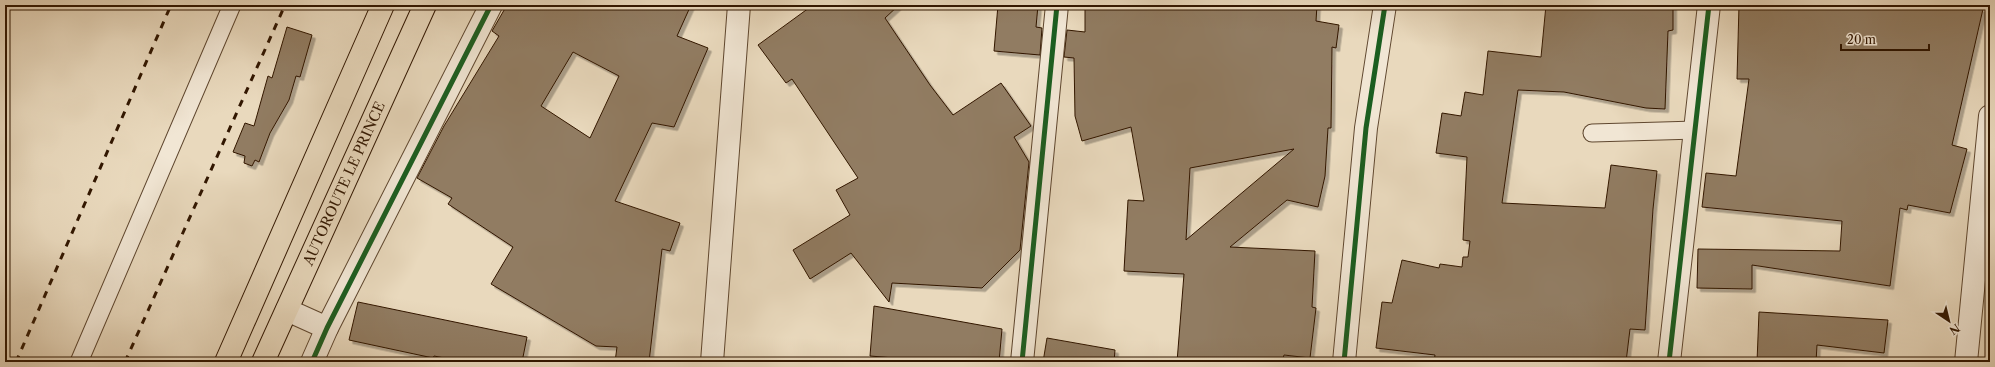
<svg xmlns="http://www.w3.org/2000/svg" width="1995" height="367" font-family="'Libre Caslon Text',serif">
<defs>
<filter id="shadow"><feDropShadow dx="3.5" dy="3.5" stdDeviation="0" flood-color="#0004"/></filter>
</defs>
<rect width="100%" height="100%" fill="#e9d9bd"/>
<filter id="stains"><feTurbulence type="fractalNoise" baseFrequency=".005" numOctaves="4"/><feColorMatrix values="0 0 0 0 .2 0 0 0 0 .09 0 0 0 0 .02 0 0 0 .5 -.17"/></filter>
<radialGradient id="worn" r=".72"><stop offset=".6" stop-color="#630" stop-opacity="0"/><stop offset="1" stop-color="#630" stop-opacity=".3"/></radialGradient>
<g fill="#917b62" stroke="#311600" fill-rule="evenodd" filter="url(#shadow)">
<path d="M507 5H691L677 36 708 48 674 127 652 123 615 201 680 223 670 251 662 249 649 362H615L617 347 596 346 491 284 513 247 448 204 452 198 417 178 444 126 499 36 492 31ZM573 52 619 76 590 138 541 106Z"/>
<path d="M813 5H899L885 18 930 85 953 115 1001 83 1031 126 1014 137 1029 162 1020 250 982 288 892 283 889 302 851 253 810 279 793 250 850 215 836 190 858 178 792 79 786 83 758 45Z"/>
<path d="M998 5H1038L1036 27 1042 28 1040 55 994 51Z"/>
<path d="M1085 5H1317L1316 21 1339 25 1336 48 1332 47 1331 128H1328L1325 176 1318 207 1287 200 1230 247 1315 251 1312 307 1316 308 1310 358 1284 355 1282 362H1177L1184 274 1124 271 1128 200 1144 201 1131 127 1082 141 1075 116 1074 58 1064 57 1067 30 1085 32ZM1294 149 1186 240 1190 168Z"/>
<path d="M1546 5H1673V30L1668 31 1665 109 1646 108 1564 92 1518 90 1502 203 1605 208 1611 165 1657 171 1653 209 1645 330 1630 329 1626 362H1434L1435 355 1376 348 1382 302 1392 303 1402 260 1439 268 1440 264 1462 267 1463 257H1468L1470 241 1463 240 1467 157 1436 153 1442 113 1461 116 1465 92 1483 95 1488 51 1541 57Z"/>
<path d="M1739 5H1965L1983 9 1952 145 1967 149 1950 213 1908 205 1907 210 1900 208 1890 286 1752 265V289L1697 288 1698 249 1840 251 1842 221 1702 207 1706 173 1736 176 1749 79H1737Z"/>
<path d="M287 27 312 35 300 77 296 76 289 100 270 133 259 162 255 160 252 166 244 163 245 156 233 152 245 123 254 126 268 76 272 78Z"/>
<path d="M358 302 527 337 522 362H465L434 356 433 358 349 340Z"/>
<path d="M874 306 1002 329 999 362H942L870 356Z"/>
<path d="M1759 312 1888 320 1884 353 1817 345 1816 362H1757Z"/>
<path d="M1047 338 1115 350 1114 362H1043Z"/>
</g>
<g fill="none" stroke-linecap="round" stroke-linejoin="round">
<defs>
<g id="service">
<path d="M1592 133 1696 130"/>
<path d="M79 362 232 5"/>
</g>
<g id="minor">
<path d="M287 310 327 328"/>
<path d="M312 362 327 328 491 5"/>
<path d="M712 362 739 5"/>
<path d="M1022 362 1057 5"/>
<path d="M1344 362 1366 128 1385 5"/>
<path d="M1669 362 1709 5"/>
<path d="M1966 362 1990 116"/>
</g>
<g id="primary">
<path d="M226 362 383 5"/>
<path id="s1" d="M263 362 425 5"/>
</g>
</defs>
<use href="#service" stroke="#5f472f" stroke-width="19"/>
<use href="#minor" stroke="#5f472f" stroke-width="24"/>
<use href="#primary" stroke="#311600" stroke-width="24"/>
<use href="#service" stroke="#f1e6d4" stroke-width="17"/>
<use href="#minor" stroke="#f1e6d4" stroke-width="22"/>
<use href="#primary" stroke="#e9d9bd" stroke-width="22"/>
<g stroke="#311600" stroke-width="3" stroke-dasharray="7 7" stroke-linecap="butt">
<path d="M16 362 171 5"/>
<path d="M125 362 285 5"/>
</g>
<defs>
<g id="cycleway">
<path d="M312 362 327 328 491 5"/>
<path d="M1022 362 1057 5"/>
<path d="M1344 362 1366 128 1385 5"/>
<path d="M1669 362 1709 5"/>
</g>
</defs>
<use href="#cycleway" stroke="#f1e6d4" stroke-width="8"/>
<use href="#cycleway" stroke="#1b5e20" stroke-width="5"/>
</g>
<g text-anchor="middle" dominant-baseline="central" stroke-width="3" stroke-linejoin="round" paint-order="stroke">
<g font-size="14" fill="#311600" stroke="#f1e6d4">
<text stroke="none"><textPath href="#s1" startOffset="196">AUTOROUTE LE PRINCE</textPath></text>
</g>
</g>
<rect width="1995" height="367" fill="none" stroke="#e9d9bd" stroke-width="20"/>
<rect x="6" y="6" width="1983" height="355" fill="none" stroke="#311600" stroke-width="2"/>
<rect x="10" y="10" width="1975" height="347" fill="none" stroke="#311600"/>
<g transform="translate(1949 321) rotate(145)" stroke="#f1e6d4" stroke-width="3" paint-order="stroke">
<path d="M0-3L7 15L0 10L-7 15Z" fill="#311600"/>
<text y="-6" font-size="11" font-weight="bold" text-anchor="middle" fill="#311600">N</text>
</g>
<path d="M1841 44v6h88v-6" fill="none" stroke="#311600" stroke-width="2"/>
<text x="1847" y="44" font-size="12" fill="#311600" stroke="#f1e6d4" stroke-width="3" paint-order="stroke">20 m</text>
<rect width="100%" height="100%" filter="url(#stains)"/>
<rect width="100%" height="100%" fill="url(#worn)"/>
</svg>
